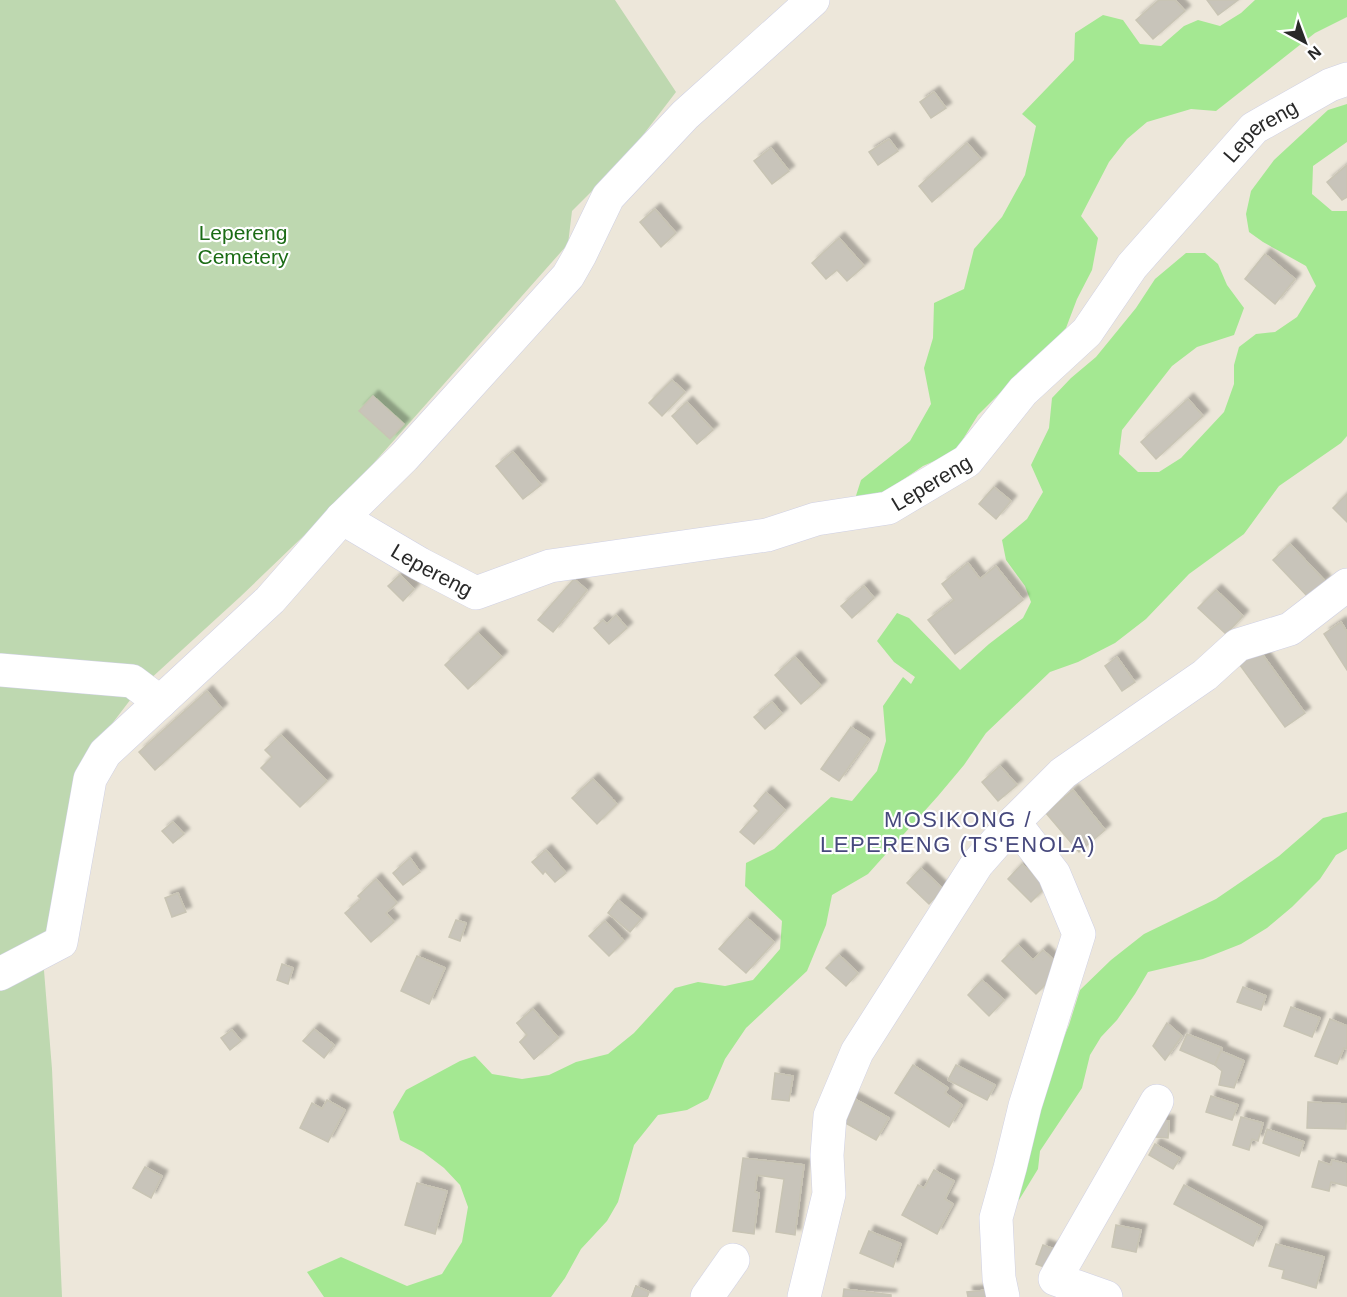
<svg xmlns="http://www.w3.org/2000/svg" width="1347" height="1297" font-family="Helvetica,sans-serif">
<defs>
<filter id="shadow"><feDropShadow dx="5.5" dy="-5.5" stdDeviation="1.5" flood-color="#0004"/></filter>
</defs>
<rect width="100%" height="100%" fill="#ede7da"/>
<g fill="#a4e892">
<path d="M1255 0H1347V17L1315 33 1216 111 1191 109 1147 122 1127 139 1109 162 1081 216 1098 238 1092 270 1077 299 1066 328 1029 368 1003 390 978 415 955 452 923 466 888 490 854 502 861 480 910 441 931 404 924 368 933 338 934 303 964 289 974 249 1002 217 1025 175 1036 126 1022 114 1074 60 1075 33 1103 15 1123 20 1140 44 1161 46 1184 26 1198 20 1220 26 1241 13Z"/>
<path d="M1347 104V142L1313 166 1312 194 1332 211H1347V436L1341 443 1279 486 1244 534 1189 574 1146 619 1115 643 1078 662 1050 672 986 733 964 765 938 796 868 874 832 895 826 925 807 971 746 1028 725 1059 708 1099 687 1110 658 1115 634 1145 618 1202 607 1221 581 1249 565 1278 551 1297H324L307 1272 341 1257 407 1286 442 1274 462 1242 468 1207 460 1185 444 1168 423 1152 400 1140 393 1112 406 1090 460 1061 475 1056 492 1074 522 1079 549 1075 576 1062 608 1054 634 1033 675 988 698 982 725 986 753 980 780 949 782 921 745 886 746 863 774 849 831 797 852 801 877 771 886 741 883 706 903 677 911 684 915 677 894 662 877 641 897 613 909 618 960 670 989 644 1023 618 1031 602 1025 586 1006 560 1002 540 1027 519 1043 492 1031 465 1049 428 1052 398 1071 378 1096 357 1136 308 1155 279 1186 253H1205L1218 264 1227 285 1244 308 1234 335 1197 347 1172 366 1122 430 1119 454 1138 472H1159L1181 458 1224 412 1234 384V365L1239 347 1256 334 1275 332 1297 317 1316 286 1306 266 1263 242 1249 232 1246 214 1251 191 1274 160 1328 110Z"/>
<path d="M1347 812V849L1336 855 1320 879 1292 907 1267 928 1241 944 1203 959 1148 972 1135 994 1117 1020 1101 1037 1090 1055 1082 1088 1040 1151 1038 1169 1019 1200 1014 1181 1049 1073 1069 1025 1080 990 1111 960 1144 934 1216 899 1279 856 1323 818Z"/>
</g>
<path fill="#bed8b0" d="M0 0H615L676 92 627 156 572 211 568 244 341 500 240 597 137 691 76 771 75 803 67 873 42 946 52 1069 62 1297H0Z"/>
<g fill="#c8c4ba" stroke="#c8c4b4" stroke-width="1.5" filter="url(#shadow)">
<path d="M1159 0H1175L1185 11 1153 39 1136 20Z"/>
<path d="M1207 0H1238L1218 15Z"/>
<path d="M934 92 946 108 931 118 920 102Z"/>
<path d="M889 139 898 151 878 165 869 152Z"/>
<path d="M967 143 981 159 932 202 919 186Z"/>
<path d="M771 148 789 171 772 184 754 161Z"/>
<path d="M1347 165V197L1342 200 1327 182Z"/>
<path d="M655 209 676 233 661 247 640 222Z"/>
<path d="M839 238 864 266 847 281 837 270 826 279 812 263Z"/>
<path d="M1265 254 1295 279 1275 304 1245 279Z"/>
<path d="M672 380 685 392 662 416 649 403Z"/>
<path d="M373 396 404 424 390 439 359 411Z"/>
<path d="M1188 399 1203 416 1156 459 1141 442Z"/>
<path d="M687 402 713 430 697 444 672 416Z"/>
<path d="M513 452 541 485 523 499 496 466Z"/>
<path d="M994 487 1011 501 996 519 979 504Z"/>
<path d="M1347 494V522L1333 508Z"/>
<path d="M1290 544 1325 581 1308 597 1273 560Z"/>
<path d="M968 563 980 579 996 566 1023 600 955 654 928 620 954 600 942 584Z"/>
<path d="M400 575 414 589 403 601 388 586Z"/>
<path d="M574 579 587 590 553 632 538 620Z"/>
<path d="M864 586 874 598 852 618 841 606Z"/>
<path d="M1216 590 1243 616 1226 634 1198 608Z"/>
<path d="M616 615 627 628 609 644 594 628 603 620 607 624Z"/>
<path d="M1341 622 1347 632V670L1324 634Z"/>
<path d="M478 633 502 657 468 689 445 665Z"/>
<path d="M1257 647 1305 713 1285 727 1237 661Z"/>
<path d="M795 657 821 686 801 704 775 675Z"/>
<path d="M1117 657 1135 682 1122 691 1105 666Z"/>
<path d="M207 691 222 709 155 770 139 752Z"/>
<path d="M772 702 782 714 765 729 754 717Z"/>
<path d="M851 727 869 739 839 781 821 769Z"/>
<path d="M281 735 327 781 300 807 261 768 272 757 265 750Z"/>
<path d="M1000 766 1017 785 998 801 982 782Z"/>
<path d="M593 779 617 804 597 824 572 798Z"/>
<path d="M1073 790 1105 830 1079 852 1046 813Z"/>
<path d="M766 792 785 810 754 844 740 832 759 811 754 806Z"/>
<path d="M173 822 184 834 173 843 162 831Z"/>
<path d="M546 850 566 873 555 882 545 871 543 874 532 862Z"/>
<path d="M410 858 420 872 403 885 393 873Z"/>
<path d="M1022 864 1046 887 1031 902 1008 879Z"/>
<path d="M921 868 943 889 929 904 907 883Z"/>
<path d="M376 879 397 903 386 913 394 922 371 942 345 913 361 899 358 896Z"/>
<path d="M178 893 186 912 172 917 165 898Z"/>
<path d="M618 900 641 919 630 932 608 913Z"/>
<path d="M747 918 774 942 746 973 719 949Z"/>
<path d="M456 920 466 923 460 941 449 937Z"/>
<path d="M605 921 624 941 609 956 589 936Z"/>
<path d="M1018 945 1033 960 1043 950 1062 968 1036 994 1002 961Z"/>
<path d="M839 955 858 973 846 986 826 968Z"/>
<path d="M417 956 445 968 429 1004 401 991Z"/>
<path d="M282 964 293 968 288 984 277 980Z"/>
<path d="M982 980 1004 1000 989 1016 968 995Z"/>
<path d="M1243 987 1266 996 1261 1010 1237 1002Z"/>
<path d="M1291 1007 1320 1018 1312 1037 1284 1026Z"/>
<path d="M533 1009 558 1038 534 1059 520 1042 527 1035 517 1023Z"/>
<path d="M533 1009 558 1038 534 1059 520 1042 527 1035 517 1023Z"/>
<path d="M1330 1019 1347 1026V1049L1344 1048 1337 1064 1315 1056Z"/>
<path d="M1167 1023 1182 1036 1165 1060 1153 1046Z"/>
<path d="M314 1029 334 1045 324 1058 303 1041Z"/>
<path d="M232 1030 241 1041 230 1050 221 1038Z"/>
<path d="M1187 1034 1222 1048 1215 1065 1180 1050Z"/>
<path d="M1221 1051 1244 1061 1234 1088 1219 1085 1222 1071 1215 1065Z"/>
<path d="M913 1065 948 1088 945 1093 962 1105 949 1127 895 1093Z"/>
<path d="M956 1065 995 1085 987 1100 948 1080Z"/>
<path d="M775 1073 793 1076 789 1101 772 1099Z"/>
<path d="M1211 1096 1238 1105 1232 1120 1206 1112Z"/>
<path d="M853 1098 889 1118 876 1140 840 1120Z"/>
<path d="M327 1100 345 1110 328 1142 300 1128 312 1103 322 1109Z"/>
<path d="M1308 1102 1346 1104V1129L1307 1128Z"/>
<path d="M1241 1117 1263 1123 1258 1141 1252 1139 1249 1150 1233 1145Z"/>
<path d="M1157 1120 1169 1121 1168 1138 1156 1137Z"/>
<path d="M1267 1129 1304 1142 1299 1156 1263 1143Z"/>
<path d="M1155 1144 1180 1158 1173 1169 1149 1155Z"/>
<path d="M743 1158 804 1165 795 1235 776 1232 784 1179 757 1175 755 1192 759 1193 754 1234 733 1231Z"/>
<path d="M1332 1160 1347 1164V1186L1331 1182 1329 1191 1312 1187 1319 1161 1331 1165Z"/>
<path d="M145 1167 162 1176 151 1198 133 1188Z"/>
<path d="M934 1170 954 1181 945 1199 953 1204 937 1234 902 1215 918 1185 924 1188Z"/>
<path d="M417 1183 447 1191 435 1234 405 1225Z"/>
<path d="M1184 1185 1262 1227 1253 1246 1174 1204Z"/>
<path d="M1116 1225 1141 1230 1136 1252 1112 1247Z"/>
<path d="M869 1231 901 1244 893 1267 860 1253Z"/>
<path d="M1276 1244 1324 1257 1316 1288 1282 1278 1284 1270 1269 1266Z"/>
<path d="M1043 1245 1054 1249 1047 1268 1036 1264Z"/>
<path d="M636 1286 649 1292 647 1297H632Z"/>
<path d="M636 1286 649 1292 647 1297H632Z"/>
<path d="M844 1289 891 1295V1297H843Z"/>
<path d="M988 1290V1297H968L967 1292Z"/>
</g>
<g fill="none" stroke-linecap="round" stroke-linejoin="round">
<defs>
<g id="minor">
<path id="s1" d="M342 518 420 564 476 593 550 566 767 535 816 519 888 508 967 461 1023 391 1087 332 1132 266 1254 128 1330 85 1347 79"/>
<path d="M0 670 132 681 160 702"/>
<path d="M0 974 61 942 90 779 105 753 270 600 342 518 404 457 568 276 580 255 608 197 685 115 813 0"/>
<path d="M707 1297 733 1260"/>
<path d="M804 1297 829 1194 827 1155 830 1116 857 1052 977 864 1014 822 1063 773 1205 675 1238 645 1290 629 1347 585"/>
<path d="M1003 1297 999 1278 996 1218 1010 1168 1025 1106 1079 934 1054 874 1014 822"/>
<path d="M1106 1297 1055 1279 1157 1101"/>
</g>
</defs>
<use href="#minor" stroke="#cfd0e4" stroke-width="34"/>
<use href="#minor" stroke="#fff" stroke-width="33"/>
</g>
<g text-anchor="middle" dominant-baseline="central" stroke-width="4.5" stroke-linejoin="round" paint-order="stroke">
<g font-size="21" fill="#292929" stroke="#fff">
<text stroke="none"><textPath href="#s1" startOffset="1112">Lepereng</textPath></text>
<text stroke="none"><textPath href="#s1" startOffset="626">Lepereng</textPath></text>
<text stroke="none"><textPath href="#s1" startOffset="104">Lepereng</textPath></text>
</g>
<g font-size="21" fill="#1b6b15" stroke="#fff">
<text x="243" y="232">Lepereng<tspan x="243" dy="24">Cemetery</tspan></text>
</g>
<g font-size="22" letter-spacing="1.5" fill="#47497d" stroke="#fff">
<text x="958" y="819">MOSIKONG /<tspan x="958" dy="25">LEPERENG (TS'ENOLA)</tspan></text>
</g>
</g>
<g transform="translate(1305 42) rotate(139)" stroke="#ffffff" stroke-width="4.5" paint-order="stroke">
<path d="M0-4.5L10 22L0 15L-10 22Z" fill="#292929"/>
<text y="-9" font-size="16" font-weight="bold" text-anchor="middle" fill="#292929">N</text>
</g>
</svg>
